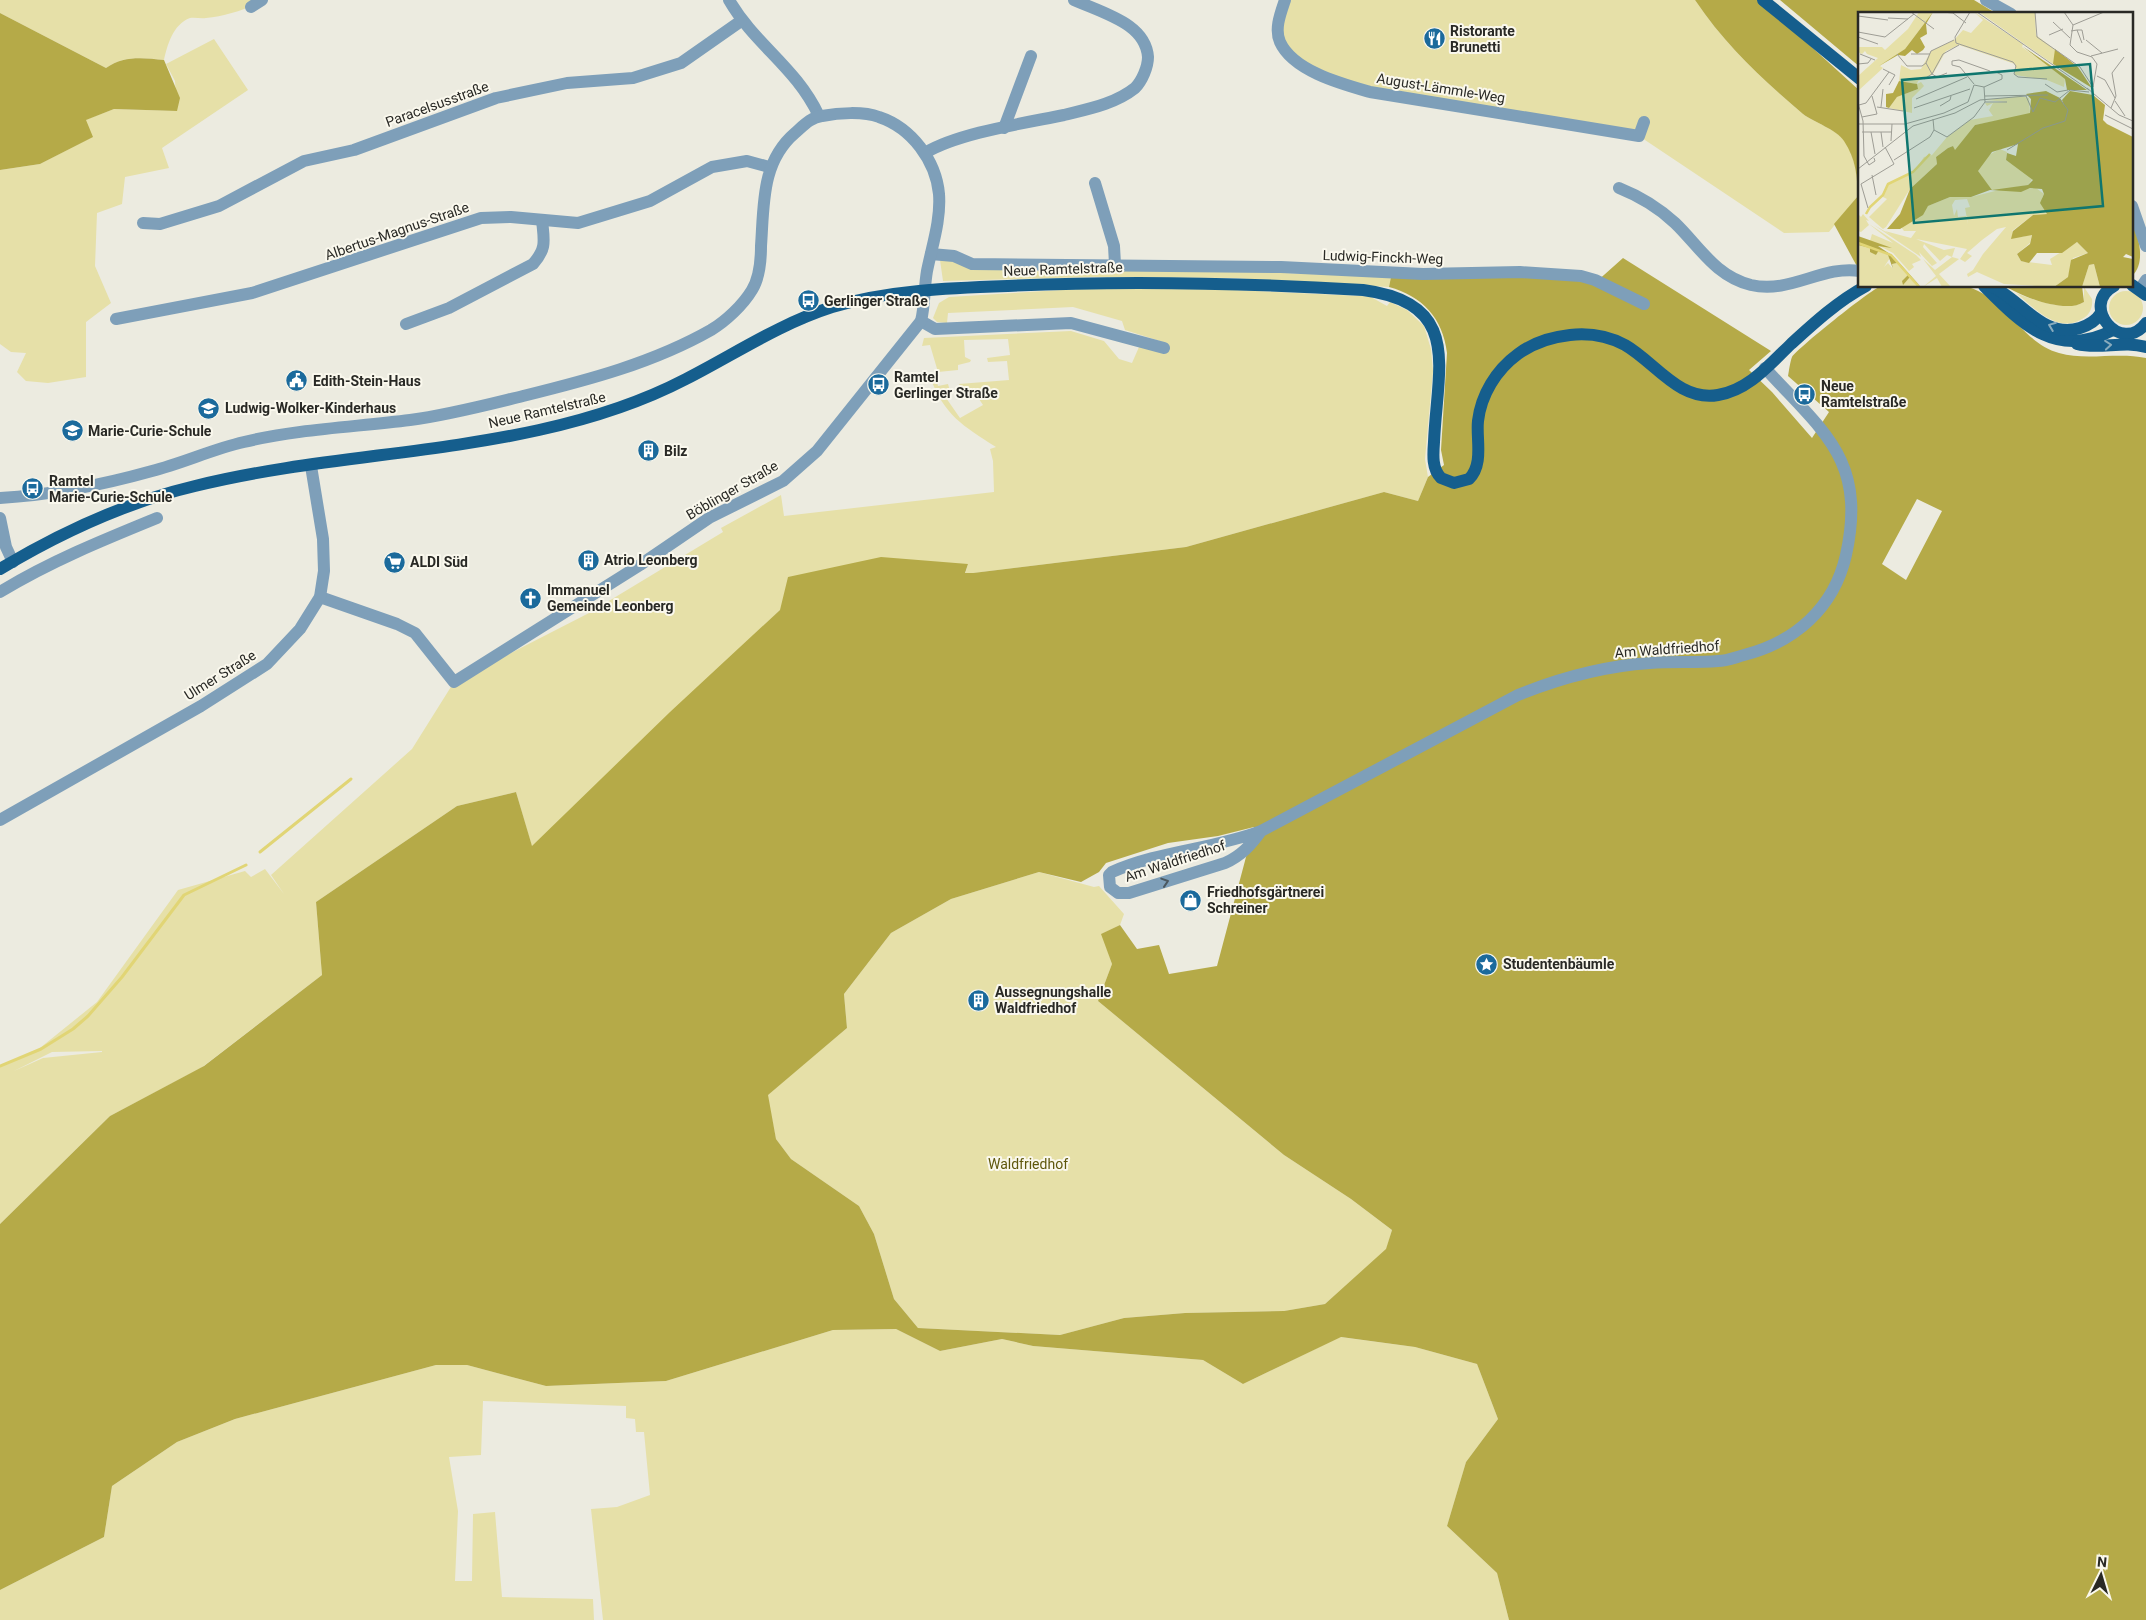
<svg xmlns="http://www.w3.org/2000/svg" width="2146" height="1620" font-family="Roboto,sans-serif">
<rect width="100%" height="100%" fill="#ecebe0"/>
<g fill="#e6e0a8" fill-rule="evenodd">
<path d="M0 0H262C246 10 225 16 206 18 201 19 195 17 190 18 173 24 167 46 164 60 144 58 124 55 106 68L0 13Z"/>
<path d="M1285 0H1695C1726 46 1761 78 1803 114 1815 123 1836 129 1845 141 1856 159 1857 176 1858 196L1829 232 1784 233 1639 136 1370 92 1318 74 1279 41Z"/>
<path d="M214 39 248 90 162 148 169 168 125 177 122 204 97 213 95 266 111 303 86 322V377L48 383 26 381 17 372 26 353 11 352 0 344V170L40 164 92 137 85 120 114 109 177 111 175 81 166 64Z"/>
<path d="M940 260 1391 277 1389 287 1233 278 1095 277 943 281Z"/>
<path d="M2084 287 2092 299C2093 307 2090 315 2082 319 2058 334 2034 308 2016 293 2033 300 2068 312 2084 302Z"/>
<path d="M1192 288 1361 296 1371 297 1387 306 1390 302 1407 310 1424 326 1431 349 1433 371 1425 459 1428 477 1418 501 1384 492 1186 547 965 574 968 564 780 610 532 847 516 792 457 806 316 902 322 975 201 1068 110 1116 0 1224V1066L35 1052 97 1002 178 890 245 871 251 877 265 869 284 894 271 875 412 749 454 682 589 613 723 532 721 528 781 495 784 516 994 492 993 461 990 449 996 447C963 426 944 415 930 377H936L938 386 948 384 950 391 944 395 960 418 983 405 973 390 965 395 959 384 1009 380 1007 361 988 362 987 358 1010 355 1008 339 964 340 965 357 971 360 970 362 958 365V370L938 372 930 345 922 346 924 338 1071 331 1104 341 1119 359 1132 363 1139 347 1166 343 1125 330 1122 321 1073 307 948 313 947 323 937 322 933 318 939 303 949 297 1078 289ZM52 1052 102 1051V1052L43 1058 14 1071Z"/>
<circle cx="2126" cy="308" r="17"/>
<path d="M1039 872 1094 887 1099 886 1124 914 1120 925 1102 934 1112 964 1098 1001 1284 1155 1351 1199 1392 1230 1386 1250 1325 1304 1284 1311 1185 1313 1124 1318 1060 1335 918 1328 894 1299 874 1234 859 1206 791 1159 776 1139 767 1095 847 1028 844 994 891 933 951 899Z"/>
<path d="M896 1329 940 1351 1002 1339 1033 1346 1203 1360 1243 1384 1340 1337 1415 1347 1477 1364 1498 1419 1466 1462 1447 1526 1497 1573 1509 1620H603L591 1509 617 1507 650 1495 644 1432H636L635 1419 626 1418V1406L483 1401 481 1455 449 1457 458 1511 455 1581H472L473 1514 495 1512 502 1597 593 1599 594 1620H0V1590L104 1537 112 1486 177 1442 235 1419 436 1365H467L546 1386 666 1381 833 1330Z"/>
</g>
<g fill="#b5aa48" fill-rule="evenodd">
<path d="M1695 0H1760L1860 91V272L1834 224 1858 196C1857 176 1856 159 1844 141 1836 129 1815 123 1803 114 1761 78 1726 46 1695 0Z"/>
<path d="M1780 0H1974L1997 14H1860V67Z"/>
<path d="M0 13 106 68C124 55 144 58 164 60L180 98 177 111 114 109 86 120 93 137 40 164 0 170Z"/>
<path d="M2132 220C2139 238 2146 263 2132 276Z"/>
<path d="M1623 258 1771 351 1749 370 1772 392 1812 438 1829 412 1788 376C1789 371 1790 362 1792 357 1798 348 1870 290 1881 286 1890 284 1960 284 1968 287 2006 298 2021 342 2059 353 2086 361 2117 352 2146 358V1620H1509L1497 1573 1447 1526 1466 1462 1498 1419 1477 1364 1415 1347 1341 1337 1243 1384 1203 1360 1033 1346 1002 1339 940 1351 896 1329 833 1330 666 1381 546 1386 467 1365H436L235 1419 177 1442 112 1486 104 1537 0 1590V1224L110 1116 204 1066 322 975 316 902 457 806 516 792 532 846 670 712 780 610 788 577 881 557 968 564 965 573H973L1186 547 1384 492 1418 501 1428 477 1444 465 1441 450 1447 353C1443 318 1422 296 1389 287L1391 277 1523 275 1595 283ZM1917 499 1942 511 1906 580 1882 564ZM1254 827 1217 966 1169 974 1159 945 1137 949 1120 925 1101 934 1112 964 1098 1001 1284 1155 1351 1199 1392 1230 1386 1249 1325 1304 1284 1311 1185 1313 1124 1318 1060 1335 918 1328 894 1299 874 1234 859 1206 791 1159 776 1139 768 1095 847 1028 844 994 891 933 951 899 1039 872 1081 882 1099 872 1106 863 1168 843 1218 836Z"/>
<path d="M2005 286H2082L2084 302C2066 314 2022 297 2005 286Z"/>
</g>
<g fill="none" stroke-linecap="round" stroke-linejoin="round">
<g stroke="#e1d575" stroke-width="3">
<path d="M260 852 351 779"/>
<path d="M0 1066 41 1049 73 1029 88 1016 122 977 184 895 246 865"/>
</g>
<g stroke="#7e9fb9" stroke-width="12">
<path d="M729 0C755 45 796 67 819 116"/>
<path d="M1285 0C1281 12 1274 29 1280 42 1293 71 1342 84 1370 92L1639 136 1644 122"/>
<path d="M1986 0 2011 14"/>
<path d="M251 7 262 0"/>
<path d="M1004 128 1031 56"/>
<path d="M925 153C958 133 1025 123 1064 115 1088 109 1115 104 1135 88 1142 81 1148 67 1148 57 1147 44 1140 34 1129 26 1114 15 1092 8 1074 0"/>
<path d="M1095 183 1114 246 1115 264"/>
<path d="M1619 188C1639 196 1659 208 1675 223 1699 246 1715 276 1751 285 1791 294 1822 265 1860 271"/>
<path d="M2132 206 2146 246"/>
<path d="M143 223 160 224 219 206 304 161 354 150 496 98 567 83 633 78 681 63 741 21"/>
<path d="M931 254 954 256 972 264 1281 267 1423 274 1520 272 1581 276 1595 280 1644 304"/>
<path d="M2140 289 2146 280"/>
<path d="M116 319 252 293 481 218 511 217 578 223 650 201 712 167 747 161 769 167"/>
<path d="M921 321 935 329 1071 323 1164 348"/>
<path d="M406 324 449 308 533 264C547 248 544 241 542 220"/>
<path d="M0 498C51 495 102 485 152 471 183 463 213 449 244 442 298 429 355 427 410 420 448 415 486 405 523 396 588 380 653 363 711 330 726 321 743 305 752 290 760 277 761 260 761 246 764 205 761 162 795 133 803 126 811 117 822 116 838 113 863 111 879 117 912 128 936 161 939 194 941 220 932 246 927 271 924 288 925 305 921 321L817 451 783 481 709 518 640 565 454 682 415 633 397 624 320 597"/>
<path d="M0 518 6 547 13 562"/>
<path d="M0 592C49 562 103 540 157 518"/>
<path d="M0 820 201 706 267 664 300 629 320 597 324 571 323 539 311 466"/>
<path d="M1261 831C1251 845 1241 856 1225 863L1129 893H1118L1110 887 1109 875 1112 872C1159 851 1213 849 1261 831L1518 695C1560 678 1604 666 1650 663 1673 661 1696 663 1718 661 1727 661 1736 657 1744 655 1795 642 1834 608 1846 555 1867 459 1823 432 1765 368"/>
</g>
<g stroke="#155e8d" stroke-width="12">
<path d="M1763 0 1860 79"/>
<path d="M2132 285 2146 295"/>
<path d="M1984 286C2022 324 2056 360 2113 330"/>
<path d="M1991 286C2020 298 2043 340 2080 328 2089 325 2096 321 2101 313"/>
<path d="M2114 286C2079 305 2121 356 2146 323"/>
<path d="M2077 344C2100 350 2123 340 2146 347"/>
<path d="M0 569C60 533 127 502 195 486 308 458 426 455 539 430 589 419 640 403 686 379 735 354 779 324 832 307 889 290 949 288 1008 286 1127 280 1245 283 1363 290 1463 303 1437 368 1434 442 1433 455 1432 469 1441 478L1454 483 1469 479C1484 464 1476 439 1478 421 1481 395 1496 370 1518 354 1533 343 1551 337 1570 335 1588 333 1608 336 1625 345 1655 362 1679 402 1718 395 1749 390 1770 364 1791 344 1814 323 1838 301 1866 286"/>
</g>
</g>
<defs><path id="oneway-chevron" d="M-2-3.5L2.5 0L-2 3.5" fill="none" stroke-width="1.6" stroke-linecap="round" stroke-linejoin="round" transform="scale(1.25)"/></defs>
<g stroke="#88abbd">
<use href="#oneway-chevron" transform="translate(2052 326) rotate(-159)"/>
<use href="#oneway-chevron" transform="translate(2108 345) rotate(-5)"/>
</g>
<use stroke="#4b5860" href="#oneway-chevron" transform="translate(1165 882) rotate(-18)"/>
<defs>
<symbol id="restaurant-disc" viewBox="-11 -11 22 22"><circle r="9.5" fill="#1b6a9c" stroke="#faf8ed"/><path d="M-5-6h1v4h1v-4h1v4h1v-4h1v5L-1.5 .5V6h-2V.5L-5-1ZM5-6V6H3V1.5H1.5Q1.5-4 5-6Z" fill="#fff"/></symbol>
<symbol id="bus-disc" viewBox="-11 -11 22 22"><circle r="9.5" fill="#1b6a9c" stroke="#faf8ed"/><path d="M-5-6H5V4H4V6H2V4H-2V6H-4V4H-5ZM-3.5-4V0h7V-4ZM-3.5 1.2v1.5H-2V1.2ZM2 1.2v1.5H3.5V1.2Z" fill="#fff"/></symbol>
<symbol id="civic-disc" viewBox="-11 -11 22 22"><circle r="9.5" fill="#1b6a9c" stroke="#faf8ed"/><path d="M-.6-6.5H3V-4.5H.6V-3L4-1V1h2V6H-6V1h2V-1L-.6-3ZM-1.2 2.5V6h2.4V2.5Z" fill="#fff"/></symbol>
<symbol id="school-disc" viewBox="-11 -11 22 22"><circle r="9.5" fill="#1b6a9c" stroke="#faf8ed"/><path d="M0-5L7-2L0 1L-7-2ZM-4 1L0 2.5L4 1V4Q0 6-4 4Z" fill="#fff"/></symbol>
<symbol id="building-disc" viewBox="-11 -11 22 22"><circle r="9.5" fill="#1b6a9c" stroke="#faf8ed"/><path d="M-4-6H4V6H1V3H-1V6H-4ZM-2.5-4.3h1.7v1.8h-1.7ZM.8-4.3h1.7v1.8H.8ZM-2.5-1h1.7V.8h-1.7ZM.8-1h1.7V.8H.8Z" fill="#fff"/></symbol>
<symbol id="supermarket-disc" viewBox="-11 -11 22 22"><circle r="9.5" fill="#1b6a9c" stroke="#faf8ed"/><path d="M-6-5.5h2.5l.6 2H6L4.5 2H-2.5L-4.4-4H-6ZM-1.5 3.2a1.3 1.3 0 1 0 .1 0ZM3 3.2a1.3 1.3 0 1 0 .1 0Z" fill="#fff"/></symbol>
<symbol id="church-disc" viewBox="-11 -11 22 22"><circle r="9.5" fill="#1b6a9c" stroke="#faf8ed"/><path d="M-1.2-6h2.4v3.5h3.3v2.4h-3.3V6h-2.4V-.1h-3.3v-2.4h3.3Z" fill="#fff"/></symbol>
<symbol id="shop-disc" viewBox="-11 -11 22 22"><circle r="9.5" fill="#1b6a9c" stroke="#faf8ed"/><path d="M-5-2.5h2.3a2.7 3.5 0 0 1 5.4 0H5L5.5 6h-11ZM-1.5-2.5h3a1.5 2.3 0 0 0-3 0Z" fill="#fff"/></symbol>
<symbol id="sight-disc" viewBox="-11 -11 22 22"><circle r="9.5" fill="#1b6a9c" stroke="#faf8ed"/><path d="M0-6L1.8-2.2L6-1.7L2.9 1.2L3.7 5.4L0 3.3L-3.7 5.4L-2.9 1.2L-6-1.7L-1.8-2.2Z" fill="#fff"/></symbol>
</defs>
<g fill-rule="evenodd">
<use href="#restaurant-disc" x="1422" y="26" width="25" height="25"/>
<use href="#bus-disc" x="796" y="288" width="25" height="25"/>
<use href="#civic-disc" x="284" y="368" width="25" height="25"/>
<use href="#bus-disc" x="866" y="372" width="25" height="25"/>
<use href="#bus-disc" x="1792" y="382" width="25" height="25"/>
<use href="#school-disc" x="196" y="396" width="25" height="25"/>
<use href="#school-disc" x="60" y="418" width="25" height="25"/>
<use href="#building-disc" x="636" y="438" width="25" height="25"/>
<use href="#bus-disc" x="20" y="476" width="25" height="25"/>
<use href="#building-disc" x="576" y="548" width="25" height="25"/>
<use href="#supermarket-disc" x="382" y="550" width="25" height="25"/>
<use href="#church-disc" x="518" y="586" width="25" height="25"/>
<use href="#shop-disc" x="1178" y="888" width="25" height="25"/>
<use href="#sight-disc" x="1474" y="952" width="25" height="25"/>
<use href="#building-disc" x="966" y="988" width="25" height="25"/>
</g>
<g text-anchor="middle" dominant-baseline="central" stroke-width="4" stroke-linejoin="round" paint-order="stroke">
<g font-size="14" font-weight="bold" fill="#292925" stroke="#faf8ed" text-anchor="start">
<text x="1450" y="31">Ristorante<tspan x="1450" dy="16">Brunetti</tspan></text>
<text x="824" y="301">Gerlinger Straße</text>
<text x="894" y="377">Ramtel<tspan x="894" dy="16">Gerlinger Straße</tspan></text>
<text x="313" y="381">Edith-Stein-Haus</text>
<text x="1821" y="386">Neue<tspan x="1821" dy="16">Ramtelstraße</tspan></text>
<text x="225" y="408">Ludwig-Wolker-Kinderhaus</text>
<text x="88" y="431">Marie-Curie-Schule</text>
<text x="664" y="451">Bilz</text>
<text x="49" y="481">Ramtel<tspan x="49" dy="16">Marie-Curie-Schule</tspan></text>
<text x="604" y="560">Atrio Leonberg</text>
<text x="410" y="562">ALDI Süd</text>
<text x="547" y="590">Immanuel<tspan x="547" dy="16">Gemeinde Leonberg</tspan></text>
<text x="1207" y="892">Friedhofsgärtnerei<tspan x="1207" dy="16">Schreiner</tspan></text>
<text x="1503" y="964">Studentenbäumle</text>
<text x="995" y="992">Aussegnungshalle<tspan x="995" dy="16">Waldfriedhof</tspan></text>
</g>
<g font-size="14" fill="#292925" stroke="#faf8ed">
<text transform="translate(1441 88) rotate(9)">August-Lämmle-Weg</text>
<text transform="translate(437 104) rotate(-20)">Paracelsusstraße</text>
<text transform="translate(397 231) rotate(-19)">Albertus-Magnus-Straße</text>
<text transform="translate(1383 257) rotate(2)">Ludwig-Finckh-Weg</text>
<text transform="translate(1063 269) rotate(-2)">Neue Ramtelstraße</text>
<text transform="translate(547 410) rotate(-13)">Neue Ramtelstraße</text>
<text transform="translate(732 490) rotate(-30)">Böblinger Straße</text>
<text transform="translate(1667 649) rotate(-4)">Am Waldfriedhof</text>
<text transform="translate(220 675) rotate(-32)">Ulmer Straße</text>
<text transform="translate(1175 861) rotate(-18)">Am Waldfriedhof</text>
</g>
<g font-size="14" fill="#5f570c" stroke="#faf8ed">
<text x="1028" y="1164">Waldfriedhof</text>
</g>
</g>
<g transform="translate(1858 12)">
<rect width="275" height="275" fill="#ecebe0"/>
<path d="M61 0H75L47 37 22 54 25 56 0 79V64L20 46 9 42 7 39 4 42 0 40 1 35H24L27 38 50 17ZM116 0 165 32 164 35 207 66 206 75 189 68 157 63V52L101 33 88 39 75 62 60 69 59 72 63 70 66 74 54 86V101L31 96 39 85 60 77 58 72 41 69 43 53 53 58 63 57 73 39 96 28 105 18 113 21 125 8ZM121 0H177L178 23 204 43 195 52ZM162 84 171 86 172 102 117 113 97 139 95 134 90 136 78 145 79 152 52 177 28 215 25 217 11 205 29 187 23 184 31 171 55 161 66 145 74 143 89 125 112 108 135 104 128 94 131 98 135 91 129 94 127 91 149 90 128 88ZM142 137 149 140 148 148 175 166 170 173 143 178 178 176 186 182 184 186 190 202 175 203 154 219 164 225 174 222 172 231 159 242 163 249 194 253 192 247 219 230 230 241 215 246 210 265 196 275 146 272 119 260 110 265 109 262 115 258 125 242 148 215 139 217 124 228 109 241 114 244 107 250 102 247 109 237 58 227 86 238 97 236 94 245 89 243 82 249 66 232 65 235 79 251 74 254 61 240 63 245 16 213 35 224 27 219 53 226 58 219H46L43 215 70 194 92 185H113L141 178H134L119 159 129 144ZM109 187 112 195 107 196 110 212 108 204 100 205 99 197 96 204 94 193 97 188ZM0 202 3 205 5 202 11 209 8 208 11 213 3 220 0 219ZM11 212 58 243 63 248 54 252 56 255 51 259 35 241 12 229 14 222 35 231ZM0 233 12 236 18 243 20 238 30 243 32 246 26 255 30 251 35 257 34 252 39 251 50 263 45 272 52 265 59 275H0ZM94 245 101 247 81 262 93 275H84L79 266 65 275 78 264 65 247 77 258ZM236 252 242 275H224L231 253Z" fill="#e6e0a8" fill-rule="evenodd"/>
<path d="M75 0 68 12 69 22 62 26 67 35 65 38 59 42 54 38 47 44 40 43 21 54 47 37ZM164 34 229 78H209L207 67ZM197 37 220 55 234 76 195 52ZM41 69 59 72 60 77 39 85 31 96 28 95V82L35 81ZM188 79 202 86 206 93 204 88 212 79 235 83 247 93 245 108 249 112 275 125V245L268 242 265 245 275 247V275H242L236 252 231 253 224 275H196L210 265 213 248 230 241 219 230 204 241H179L171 251 163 249 159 242 172 232 174 223 153 227 155 219 175 203 189 202 182 191 186 182 184 177 172 176 163 180 132 178 113 185H92L70 194 65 203 42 217H29L42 202 52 177 79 152 78 145 90 136 95 134 97 138 117 113 172 101 173 87 168 82ZM160 132 158 144 149 141 148 148 175 168 170 173 134 178 120 159 134 140ZM0 224 34 236 20 234 35 244 63 275 52 265 45 273 44 269 50 263 39 251 34 252 35 257 30 243 21 238 18 243 12 240V236L0 233Z" fill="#b5aa48" fill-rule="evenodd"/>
<path fill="none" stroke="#e1d575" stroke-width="2.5" d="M8 202 12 195 25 183 30 172 55 160 72 142M0 231 33 243 61 275"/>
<path fill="none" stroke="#9e9d95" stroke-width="1" d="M53 0 76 17M84 0 95 1 108 11M112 0 97 25 98 31 155 50 158 54 156 62 160 65 189 67M119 0 231 78M177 0 179 25 222 55 235 75M206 0 215 13M0 4 30 8M30 6 50 7M195 10 212 26M215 13 212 33 219 40 234 45 239 52 235 75M215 13 246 0M219 18H224L226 28M213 19 219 18 224 31M0 20 27 25 56 2M191 23 205 17M0 25 20 32M228 28 244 41M2 42 17 48M39 42 49 54H64L68 51M53 42H72M233 44 260 37M0 52 10 51 13 47M25 57 37 63 31 73M89 61 79 65 74 62 85 42 101 33M239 64 247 68 257 86M66 67 74 62 68 51 73 39 96 28M116 72 102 55 94 53V49L101 48 132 59M187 72 199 80 210 78M126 75 144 67V63L138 60M229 76 261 103 275 109M127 84 190 83M58 87 109 65M257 89 267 104M127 90H149M0 91 5 109 6 144 11 153 17 149 16 146M1 93 8 91 31 60M82 94 92 88 93 84M19 95 45 99M23 95 25 77M56 96 112 77M253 96 258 84 254 61 266 45M247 103 275 117M4 105 19 102 14 84M0 112H47L86 101 110 90 116 73 126 75 127 90 116 105 89 125 76 118M4 120H34M13 120 17 142M23 120 25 135M33 129 34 112M149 138 185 116 207 109 210 98 202 87M36 148 72 125 76 118 75 107M0 157 55 114 97 101 122 88 168 84 175 100 182 86 197 90 212 78 231 80M14 163 18 183M10 196 3 172 36 152 27 135"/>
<path fill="#0f766e" fill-opacity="0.15" stroke="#0f766e" stroke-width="2.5" d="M232 52 245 194 56 211 44 68Z"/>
<rect width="275" height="275" fill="none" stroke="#292925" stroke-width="2.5"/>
</g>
<g transform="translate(2101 1575) rotate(5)" stroke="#faf8ed" stroke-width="4" paint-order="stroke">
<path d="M0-4L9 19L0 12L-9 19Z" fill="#292925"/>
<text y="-8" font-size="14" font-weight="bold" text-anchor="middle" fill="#292925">N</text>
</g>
</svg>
